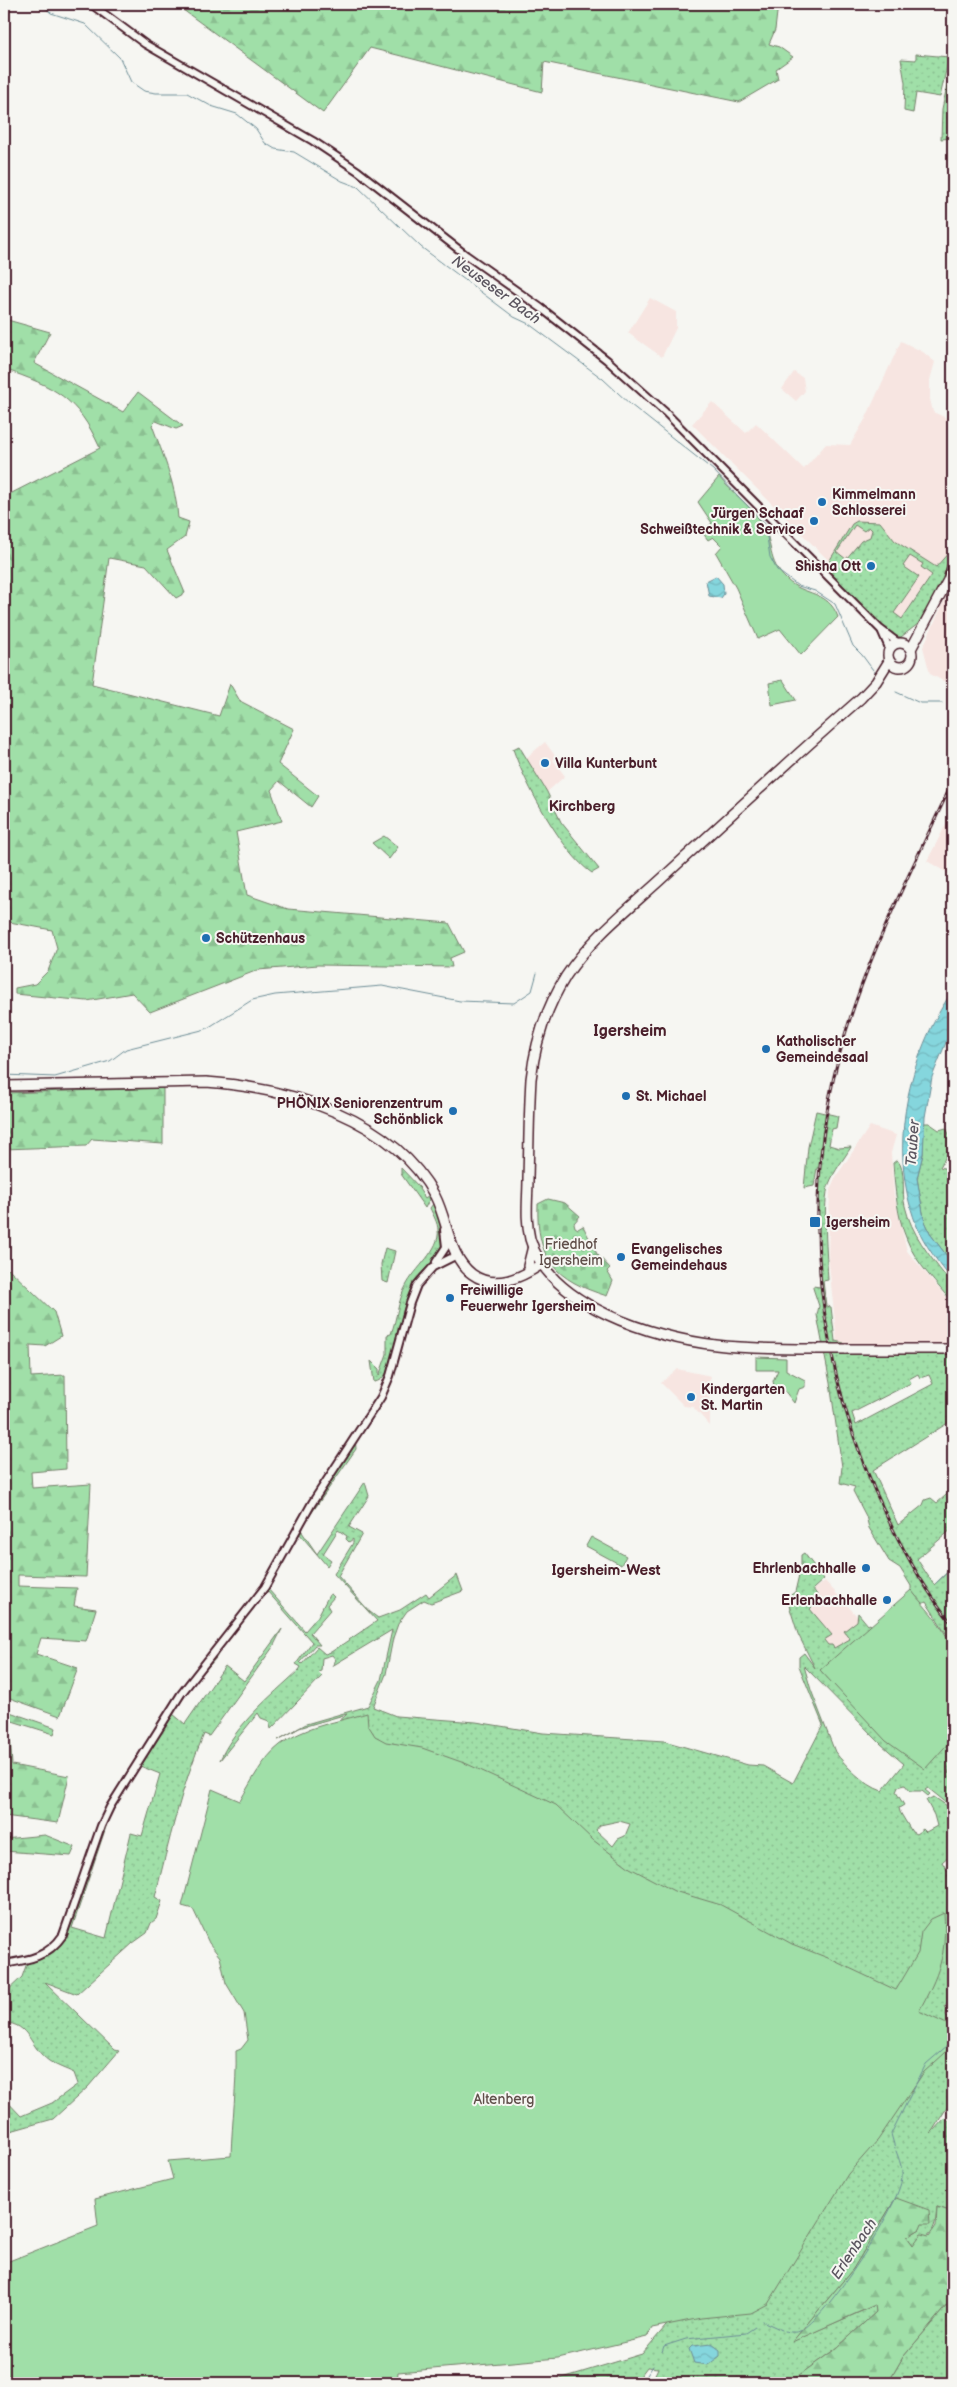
<svg xmlns="http://www.w3.org/2000/svg" width="957" height="2387" font-family="'Balsamiq Sans',sans-serif">
<defs>
<pattern id="grass-dots" width="8" height="8" patternUnits="userSpaceOnUse" patternTransform="scale(1.25)"><rect width="8" height="8" fill="#a0dfa8"/><path d="M2 2h.1M6 6h.1" fill="none" stroke="#8bbf91" stroke-width="1.8" stroke-linecap="round"/></pattern>
<pattern id="forest-firs" width="22" height="20" patternUnits="userSpaceOnUse" patternTransform="scale(1.25)"><rect width="22" height="20" fill="#a0dfa8"/><path d="M5 1l3.5 6h-7zM16 11l3.5 6h-7z" fill="#8bbf91"/></pattern>
<pattern id="cemetery-stones" width="16" height="16" patternUnits="userSpaceOnUse" patternTransform="scale(1.25)"><rect width="16" height="16" fill="#a0dfa8"/><path d="M2 7V4a2 2 0 0 1 4 0v3zM10 15v-3a2 2 0 0 1 4 0v3z" fill="#8bbf91"/></pattern>
<pattern id="water-waves" width="16" height="10" patternUnits="userSpaceOnUse" patternTransform="scale(1.25)"><rect width="16" height="10" fill="#85d6dd"/><path d="M0 5q4-4 8 0t8 0" fill="none" stroke="#74b7be"/></pattern>
</defs>
<rect width="100%" height="100%" fill="#f6f6f2"/>
<filter id="ink" filterUnits="userSpaceOnUse"><feTurbulence type="fractalNoise" baseFrequency=".02" numOctaves="2"/><feDisplacementMap in="SourceGraphic" scale="10" xChannelSelector="R" yChannelSelector="G"/><feConvolveMatrix kernelMatrix="1 2 1 2 8 2 1 2 1" color-interpolation-filters="sRGB"/></filter>
<g filter="url(#ink)">
<g fill="#f7e5e1">
<path d="M650 298 676 312V328L662 357 628 333Z"/>
<path d="M901 341 923 352 935 362 930 380V399L933 412 953 421V545L947 568 899 631 692 424 712 402 746 433 756 423 804 469 826 444 850 445 866 418Z"/>
<path d="M794 372 803 378 805 391 796 401 782 389Z"/>
<path d="M953 582V686L930 674 923 647Z"/>
<path d="M545 742 556 757 553 760 565 776 547 792 526 758Z"/>
<path d="M953 811V876L927 861Z"/>
<path d="M870 1126 896 1135 891 1153 894 1195 907 1251 953 1305V1343L869 1345 837 1343 828 1254 830 1190 835 1178Z"/>
<path d="M677 1369 711 1376 707 1390 710 1402V1426L693 1407 684 1406 661 1383Z"/>
<path d="M825 1581 867 1627 835 1655 824 1640 832 1635 811 1609 821 1599 814 1589Z"/>
</g>
<g fill="url(#grass-dots)" stroke="#757f6a" fill-rule="evenodd">
<path d="M916 54 949 57 940 97 916 93 913 113 904 111 905 83 901 59 916 60Z"/>
<path d="M953 58V138L941 139 942 109Z"/>
<path d="M857 521 880 522 895 541 936 567 950 551 945 579 918 624 901 637 892 635 825 568 852 524ZM855 525 864 531 869 527 872 530 870 537 861 541 846 559 837 552ZM910 556 923 564 921 567 932 575 902 619 894 613 919 577 903 566Z"/>
<path d="M519 746 547 792 561 822 599 869 592 873C563 854 524 782 513 749Z"/>
<path d="M384 836 398 847 389 859 372 843Z"/>
<path d="M816 1111 838 1116 836 1128 832 1129 829 1145 839 1148 851 1147C844 1159 834 1171 829 1184 822 1202 827 1259 828 1280L823 1281 826 1306 831 1307 835 1341 844 1343 845 1348 953 1349V1428L951 1421 873 1470 898 1525 923 1505 925 1500 931 1498 937 1503 953 1489V1528L917 1559 934 1585 953 1567V1644L926 1602 922 1604 911 1590V1586L900 1568 889 1561 869 1528 866 1516 853 1491 855 1487 840 1483 842 1467 830 1383 817 1315 819 1306 813 1288V1286L820 1287 817 1230 819 1168H817L814 1186 804 1188 808 1147ZM918 1374 920 1378 929 1375 933 1384 856 1425 852 1413 911 1383 909 1379Z"/>
<path d="M924 1123H929L939 1130 946 1128 953 1142V1153H948L940 1167 947 1169 953 1203V1264L931 1235 924 1219 917 1178 923 1154Z"/>
<path d="M897 1160C907 1170 901 1192 905 1206 911 1233 929 1255 946 1277L949 1276 953 1281V1304C938 1284 916 1264 907 1240 897 1217 895 1189 893 1163Z"/>
<path d="M401 1168 420 1188 419 1189 425 1198 433 1192 425 1208 401 1174Z"/>
<path d="M433 1204C438 1218 446 1239 439 1253 434 1263 422 1270 416 1279 406 1295 403 1312 398 1330 393 1344 393 1380 374 1382L371 1361 379 1369V1376L387 1354V1335L391 1334C397 1318 398 1300 406 1286 414 1269 441 1249 438 1230 438 1223 433 1215 430 1208Z"/>
<path d="M385 1248 395 1251 388 1283 382 1281 381 1264Z"/>
<path d="M355 1435 356 1449 304 1524 302 1532 317 1554 365 1482 369 1496 349 1527 362 1534 338 1576 370 1612 378 1618 400 1610 426 1593 429 1597 457 1575 463 1591 431 1603 424 1600 407 1611 398 1624 393 1638 386 1674 373 1707 396 1716 476 1722 543 1733 664 1741 748 1765 763 1766 793 1783 823 1725 799 1666V1657L804 1653 815 1668 798 1634 788 1602V1597L795 1592 801 1566V1555L804 1553 824 1579 813 1589 820 1599 810 1609 832 1635 824 1640 828 1645H832L834 1648 850 1639 844 1631 857 1621 858 1613 868 1625 870 1624 874 1629 953 1736C953 1753 952 1759 948 1774L953 1765 951 1777 953 1779V1808L928 1788 925 1790 930 1794 928 1796 922 1791H910L905 1785 898 1787 896 1792 904 1805 899 1808 900 1812 912 1832 916 1834 923 1829 926 1832 937 1826 934 1815 926 1800 934 1797 953 1810V1859L950 1855 942 1862 949 1873 947 1876 953 1875V1992L945 2007 947 2008 946 2015 950 2022 946 2028 953 2033V2098L931 2133 945 2118 953 2125V2212L937 2207C935 2230 934 2234 913 2245L907 2237 920 2229 896 2198 853 2269 793 2341 876 2305V2312L837 2348 788 2383H651L658 2368 647 2367 635 2383H546L642 2354 809 2159 336 1724 347 1714 299 1728 278 1740 306 1724 368 1706 381 1680 392 1630 332 1666 336 1660 332 1655 322 1658 321 1671 318 1672 322 1676 271 1729 269 1721 261 1718 258 1713 220 1760C236 1724 270 1697 299 1670L301 1667 296 1664 312 1642 267 1591 220 1650 216 1658 192 1685 173 1714 185 1724 225 1666 244 1681 282 1629 273 1647 217 1725 209 1736 204 1734C181 1787 169 1842 155 1897L162 1901 156 1919 151 1923 147 1933 133 1943 77 1994 45 1982 115 2050 119 2051 88 2087 53 2119 7 2132 10 2151 4 2152V2098L21 2116 52 2103 78 2084 74 2073C66 2069 56 2066 49 2061 29 2047 30 2023 4 2023V1994L22 1977 28 1960 59 1942 101 1826 163 1721 248 1611ZM338 1530 347 1536 346 1539 349 1542 353 1539V1543L334 1574 377 1621 331 1652 325 1654 317 1647 302 1664 300 1662 315 1645H320L310 1633 330 1610 327 1605 334 1597 331 1594 329 1595 318 1616 305 1631 268 1589 299 1533 327 1566 331 1560 323 1554ZM804 1666 881 1744 904 1764 882 1791C864 1785 846 1766 835 1752L811 1690ZM140 1766 160 1774 142 1836 131 1833 106 1938 72 1928 110 1815ZM619 1821 630 1824 625 1836 618 1839 613 1846 596 1830 600 1825Z"/>
<path d="M953 2298V2383H888L903 2357Z"/>
</g>
<g fill="url(#forest-firs)" stroke="#757f6a">
<path d="M175 4H744C752 10 762 11 772 7V4H778L775 30 769 44 779 47 793 57 776 69 778 79 739 102 544 62 542 92 370 48 323 113Z"/>
<path d="M4 319 50 332 34 363 123 412 138 392 183 426 176 429 156 421 152 425C163 455 176 485 178 518L189 522 185 537 167 550 185 593 176 598 146 565 109 558 92 684 219 716 230 684 240 701 294 729 278 764 318 796 311 807 279 781 271 790 282 821 236 832 247 895 288 909 449 923 464 952 450 958 452 967 318 965 258 970 150 1012 132 993 87 1001 15 994V988L35 984 48 971 57 948 52 930 4 921V497L100 448C77 397 55 387 4 369Z"/>
<path d="M163 1088V1144L92 1139 86 1146 4 1149V1093Z"/>
<path d="M9 1269 54 1312 61 1336 45 1346 30 1345 31 1377 65 1375 66 1469 31 1472 32 1488 91 1484 86 1577 18 1575V1586L77 1588 74 1606 96 1609 86 1641 41 1638 36 1654 78 1668 60 1716 4 1696V1274Z"/>
<path d="M4 1710 56 1728 54 1734 9 1720 12 1765 69 1776 58 1823 4 1816Z"/>
<path d="M45 1835 75 1847 71 1856 4 1851V1839Z"/>
<path d="M896 2198 929 2210 930 2224H922L920 2229 907 2237 913 2245 921 2234 929 2236 936 2226 937 2207 953 2212V2298L903 2357 888 2383H788L837 2348 876 2312 875 2305 792 2342 853 2269Z"/>
</g>
<path fill="url(#cemetery-stones)" stroke="#757f6a" d="M548 1199 565 1203 580 1216 574 1223 575 1227 578 1229 583 1226 597 1254 610 1268 607 1271 613 1281 607 1296C555 1280 536 1259 538 1204Z"/>
<g fill="#a0dfa8" stroke="#757f6a">
<path d="M719 477C732 493 753 507 763 525 774 545 766 560 787 580 804 596 828 590 838 617L801 655 780 629 758 639 736 588 716 553 722 546 713 537 708 540 702 532 712 523 698 502Z"/>
<path d="M783 680 796 700 772 705 769 683Z"/>
<path d="M756 1357 786 1358V1370L805 1380V1387L799 1389 794 1403 784 1390 774 1386 773 1381 778 1370H756Z"/>
<path d="M591 1537 626 1556 621 1565 586 1546Z"/>
<path d="M911 1590C926 1609 948 1629 953 1654V1738L925 1769 886 1741 820 1670Z"/>
<path d="M367 1713 368 1725 375 1736 386 1742 422 1748 467 1764 556 1805 593 1840 630 1868 674 1891 721 1905 792 1944 828 1958 896 1990 918 1953 921 1932 931 1919 944 1913C947 1955 939 1974 919 2011L953 2027V2041L945 2053 924 2072 878 2140 848 2174 768 2304 751 2313 701 2318 652 2328 647 2337 558 2358 398 2372 397 2383H4V2263L98 2226 95 2199 173 2179 168 2161 231 2156C232 2121 237 2086 236 2051L241 2049 248 2040 244 2013 226 1983 220 1957 209 1943 193 1909 182 1906 212 1789 240 1801C251 1782 263 1758 280 1745 305 1726 338 1722 367 1713Z"/>
</g>
<g fill="url(#water-waves)" stroke="#6d8d96">
<path d="M716 576 723 584 724 594 721 598 709 596 706 581Z"/>
<path d="M953 990V1025L932 1077 925 1117 923 1154 917 1178 924 1219 931 1235 953 1264V1281C939 1263 924 1245 916 1224 887 1147 908 1056 953 990Z"/>
<path d="M712 2344 720 2350V2356L708 2365 694 2363 689 2349 692 2346Z"/>
</g>
<g fill="none" stroke-linecap="round" stroke-linejoin="round">
<g stroke="#6d8d96" stroke-width="1">
<path d="M41 4 51 13 85 24 120 58 131 82 144 91 156 93H187L211 106 237 114 256 129 265 143 275 149 294 152 342 181 358 187 421 247 514 317 529 324 603 379 631 405 713 470 765 524 770 557 777 570 798 586 815 591 835 604 853 646 862 655 876 674"/>
<path d="M896 692 920 703H942"/>
<path d="M950 704 953 705"/>
<path d="M4 1075 55 1077 110 1061 126 1049 206 1029 252 1000 275 995 382 986 460 1001 514 1003 532 991 537 973"/>
<path d="M936 1583 953 1567"/>
<path d="M895 2148 891 2134 926 2064 948 2045H953"/>
<path d="M762 2321 782 2330"/>
<path d="M785 2331C790 2332 795 2333 800 2331 826 2319 900 2206 902 2177 903 2169 899 2159 896 2151"/>
<path d="M662 2352 664 2346 686 2339 746 2333 755 2327"/>
<path d="M642 2383 653 2366"/>
</g>
<defs>
<g id="minor">
<path d="M91 4 145 44 313 141 358 171 466 255 541 308 607 360 665 412 880 629 897 642"/>
<path d="M882 632 889 648"/>
<path d="M436 1262 446 1247 444 1230"/>
<path d="M4 1964C29 1960 48 1957 63 1935L101 1826 110 1807 181 1694 265 1587 312 1503 381 1397 390 1376 410 1303 417 1285 433 1267 457 1255"/>
</g>
<g id="major">
<circle cx="900" cy="655" r="12"/>
<path d="M911 649 948 580 953 565"/>
<path d="M4 1086 206 1082C289 1088 393 1118 435 1196 448 1221 449 1257 472 1274 495 1291 522 1277 542 1264"/>
<path d="M528 1266 533 1246"/>
<path d="M815 1349C782 1349 749 1349 716 1345 655 1338 549 1306 530 1239 525 1218 528 1199 528 1178 529 1145 529 1112 531 1079 535 1043 546 1008 566 976 593 935 634 905 670 871 733 813 796 755 861 698L876 682 889 661"/>
<path d="M845 1349H953"/>
</g>
</defs>
<use href="#minor" stroke="#4a1f2b" stroke-width="10"/>
<use href="#major" stroke="#4a1f2b" stroke-width="12"/>
<use href="#minor" stroke="#f6f6f2" stroke-width="6"/>
<use href="#major" stroke="#f6f6f2" stroke-width="9"/>
<defs>
<path id="rail" d="M953 781C912 870 864 960 839 1056 798 1211 818 1374 887 1517 905 1554 927 1593 953 1625"/>
</defs>
<use href="#rail" stroke="#4a1f2b" stroke-width="3"/>
<use href="#rail" stroke="#f6f6f2" stroke-width="1" stroke-dasharray="4" stroke-linecap="butt"/>
<defs>
<path id="major-bridge" d="M815 1349H845"/>
</defs>
<use href="#major-bridge" stroke="#4a1f2b" stroke-width="12" stroke-linecap="butt"/>
<use href="#major-bridge" stroke="#f6f6f2" stroke-width="9"/>
</g>
</g>
<g fill="#1f6fb2" stroke="#f6f6f2" stroke-width="2">
<circle cx="822" cy="502" r="5"/>
<circle cx="814" cy="521" r="5"/>
<circle cx="871" cy="566" r="5"/>
<circle cx="545" cy="763" r="5"/>
<circle cx="206" cy="938" r="5"/>
<circle cx="766" cy="1049" r="5"/>
<circle cx="626" cy="1096" r="5"/>
<circle cx="453" cy="1111" r="5"/>
<rect x="809" y="1216" width="12" height="12" rx="2.5"/>
<circle cx="621" cy="1257" r="5"/>
<circle cx="450" cy="1298" r="5"/>
<circle cx="691" cy="1397" r="5"/>
<circle cx="866" cy="1568" r="5"/>
<circle cx="887" cy="1600" r="5"/>
</g>
<g text-anchor="middle" dominant-baseline="central" stroke-width="4" stroke-linejoin="round" paint-order="stroke">
<g font-size="14" font-weight="bold" fill="#4a1f2b" stroke="#f6f6f2" text-anchor="start">
<text x="832" y="494">Kimmelmann<tspan x="832" dy="16">Schlosserei</tspan></text>
<text x="804" y="513" text-anchor="end">Jürgen Schaaf<tspan x="804" dy="16">Schweißtechnik &amp; Service</tspan></text>
<text x="861" y="566" text-anchor="end">Shisha Ott</text>
<text x="555" y="763">Villa Kunterbunt</text>
<text x="216" y="938">Schützenhaus</text>
<text x="776" y="1041">Katholischer<tspan x="776" dy="16">Gemeindesaal</tspan></text>
<text x="636" y="1096">St. Michael</text>
<text x="443" y="1103" text-anchor="end">PHÖNIX Seniorenzentrum<tspan x="443" dy="16">Schönblick</tspan></text>
<text x="826" y="1222">Igersheim</text>
<text x="631" y="1249">Evangelisches<tspan x="631" dy="16">Gemeindehaus</tspan></text>
<text x="460" y="1290">Freiwillige<tspan x="460" dy="16">Feuerwehr Igersheim</tspan></text>
<text x="701" y="1389">Kindergarten<tspan x="701" dy="16">St. Martin</tspan></text>
<text x="856" y="1568" text-anchor="end">Ehrlenbachhalle</text>
<text x="877" y="1600" text-anchor="end">Erlenbachhalle</text>
</g>
<g font-size="14" fill="#604f4a" stroke="#f6f6f2">
<text x="571" y="1244">Friedhof<tspan x="571" dy="16">Igersheim</tspan></text>
<text x="504" y="2099">Altenberg</text>
</g>
<g font-size="15" font-style="italic" fill="#5c5660" stroke="#f6f6f2">
<text transform="translate(496 290) rotate(36)">Neuseser Bach</text>
<text transform="translate(913 1143) rotate(-86)">Tauber</text>
<text transform="translate(854 2249) rotate(-56)">Erlenbach</text>
</g>
<g font-size="15" font-weight="bold" fill="#4a1f2b" stroke="#f6f6f2">
<text x="582" y="806">Kirchberg</text>
<text x="606" y="1570">Igersheim-West</text>
</g>
<g font-size="16" font-weight="bold" fill="#4a1f2b" stroke="#f6f6f2">
<text x="630" y="1031">Igersheim</text>
</g>
</g>
<rect width="957" height="2387" fill="none" stroke="#f6f6f2" stroke-width="20"/>
<rect x="10" y="10" width="937" height="2367" fill="none" stroke="#4a1f2b" stroke-width="2" filter="url(#ink)"/>
</svg>
